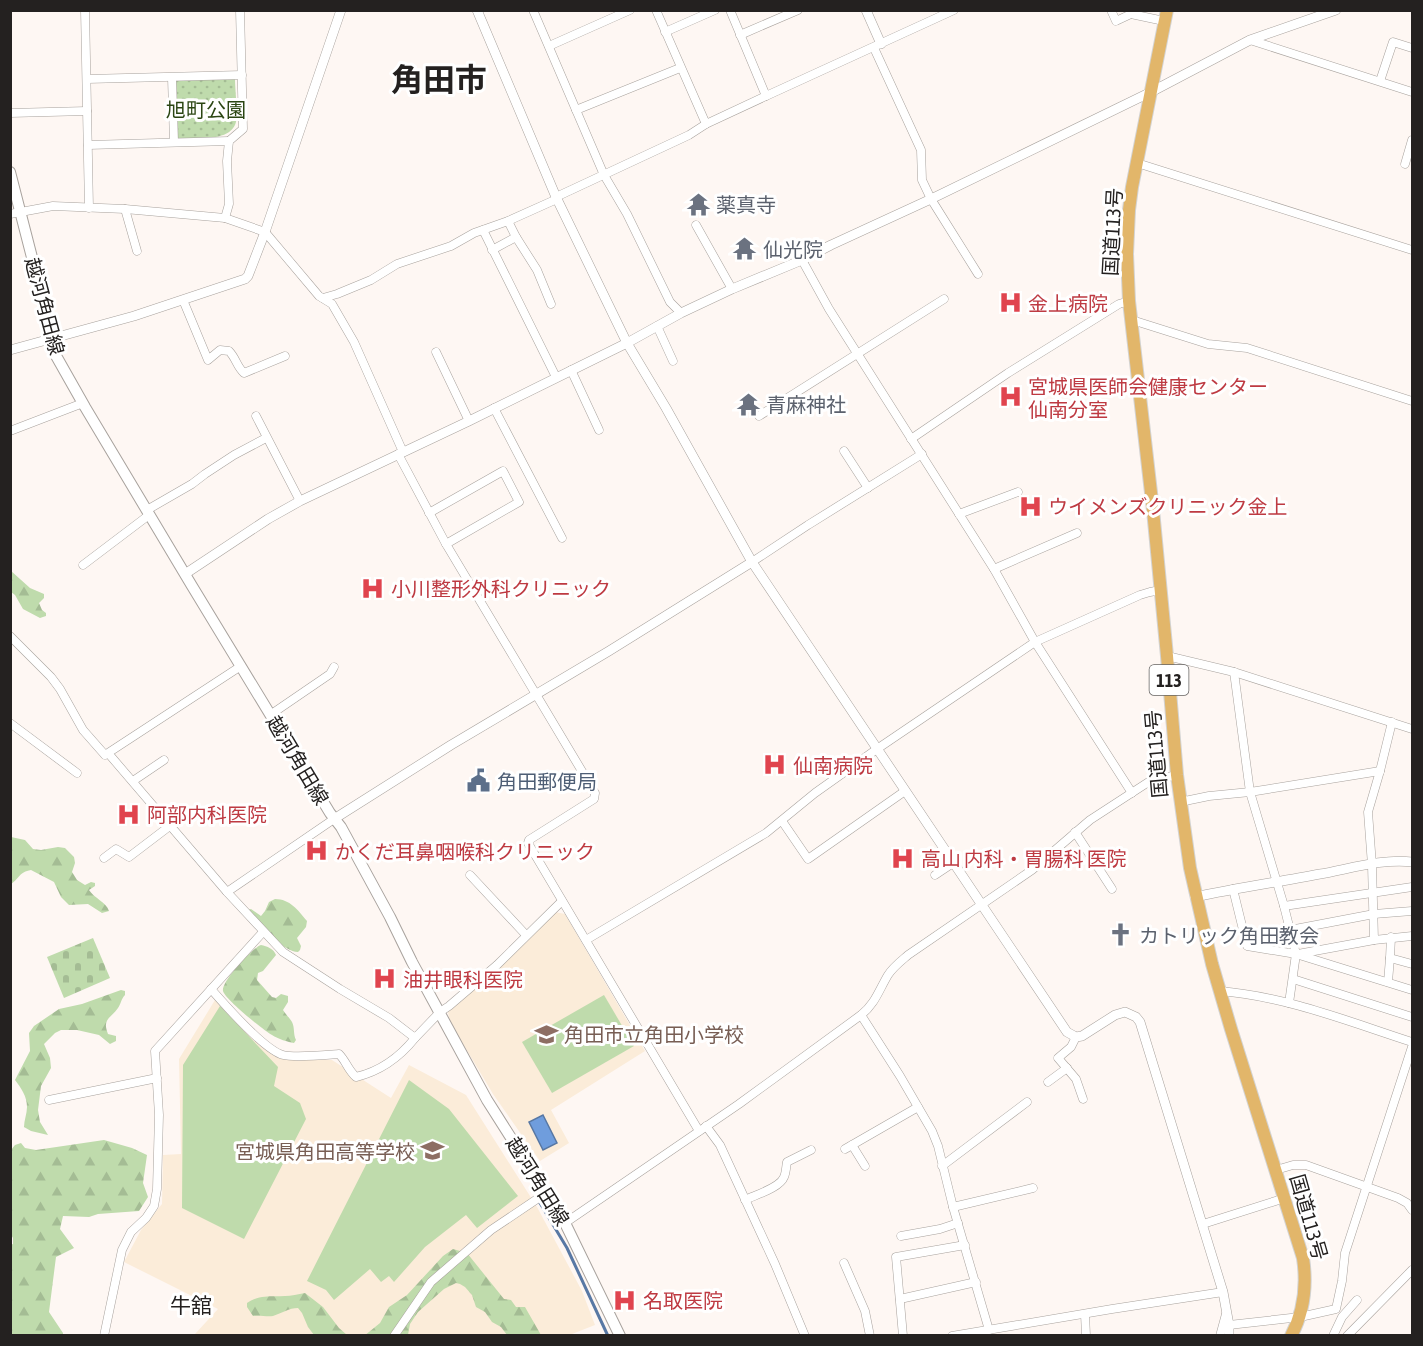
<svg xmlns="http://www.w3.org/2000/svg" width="1423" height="1346" font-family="'Asap Condensed','Noto Sans JP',sans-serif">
<defs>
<pattern id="forest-firs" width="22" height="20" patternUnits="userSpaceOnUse" patternTransform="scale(1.5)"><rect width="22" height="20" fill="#bfdbac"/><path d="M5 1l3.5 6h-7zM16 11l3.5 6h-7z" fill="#a4bc94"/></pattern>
<pattern id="cemetery-stones" width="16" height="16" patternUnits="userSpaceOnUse" patternTransform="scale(1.5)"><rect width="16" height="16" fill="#bfdbac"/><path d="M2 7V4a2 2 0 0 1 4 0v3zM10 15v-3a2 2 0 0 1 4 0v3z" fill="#a4bc94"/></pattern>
<pattern id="park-dots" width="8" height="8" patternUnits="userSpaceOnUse" patternTransform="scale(1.5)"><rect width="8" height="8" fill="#bfdbac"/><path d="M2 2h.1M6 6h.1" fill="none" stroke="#a4bc94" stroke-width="1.8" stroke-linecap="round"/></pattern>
</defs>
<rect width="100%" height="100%" fill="#fef7f3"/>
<g fill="#fbecd9">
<path d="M555 912 565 914 645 1051 551 1110 569 1143 540 1161 493 1094 450 1022 448 1012Z"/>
<path d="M215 1000 276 1056 299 1059 332 1060 391 1098 409 1065 466 1095 537 1207 582 1291 595 1325 567 1336 195 1335V1334L218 1309 124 1262 141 1230 162 1204 163 1155 181 1154 179 1059Z"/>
</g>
<g fill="#bfdbac">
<path d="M604 995 634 1046 552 1093 522 1042Z"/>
<path d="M220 1006 278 1067 274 1086 300 1103 306 1119 244 1239 182 1208 183 1065Z"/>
<path d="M409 1080 449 1109 518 1196 477 1228 466 1215 425 1247 394 1282 389 1276 381 1282 370 1269 334 1300 326 1290 307 1281Z"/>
</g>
<g fill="url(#forest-firs)">
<path d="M10 570 30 588 44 594V598L39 603 42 610 46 613V616L40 618 23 609 15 595 11 592Z"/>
<path d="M10 832 11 837 25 840 33 849 41 850 58 847 65 848 74 857 75 863 72 872 77 880 85 885 91 882 95 883V886L89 890C94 898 106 902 109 911L102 913 88 904 69 905 61 897 54 882 31 870C19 872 20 878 11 884Z"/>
<path d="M275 899C290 899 298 910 307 921L306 927 297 938 301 946 300 950 298 952C281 951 258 923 247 910L251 909 261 916 265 911 269 902Z"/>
<path d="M261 945C267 946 274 949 276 955L263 971 258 973 257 980 272 997 276 998 281 994 288 996V1002L283 1010C286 1015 289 1017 292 1022 295 1028 293 1034 296 1040L294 1043C288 1042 278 1039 272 1035 264 1031 225 999 223 991 221 982 252 948 261 945Z"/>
<path d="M121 990 125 991V995C121 999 121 1004 118 1008 110 1019 102 1019 108 1034L116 1036V1041L110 1044 99 1035 77 1030H61L55 1033 44 1044 50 1058 51 1068 41 1086 38 1110 40 1122 48 1135 31 1131 24 1127C24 1120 27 1114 27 1107 27 1096 21 1088 15 1080L30 1051 29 1033 34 1026 59 1009 82 1004Z"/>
<path d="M104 1140 132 1148 147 1155 143 1183 148 1197 139 1211 98 1214 89 1217 63 1216 60 1229 74 1248 56 1257 49 1312 63 1333V1335H11L10 1245 13 1244V1238L10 1233 11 1150 15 1145 21 1143 25 1148 36 1150Z"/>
<path d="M453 1249 467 1253 504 1299 511 1300 516 1307H525L541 1335H507L501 1327 492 1322 485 1312 476 1307 472 1295 465 1287 460 1284 456 1283 444 1289 418 1312 410 1324 408 1335 364 1336 380 1323 389 1307 407 1295 443 1256Z"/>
<path d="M305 1293 323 1307 339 1328 347 1335H314L308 1327 302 1313 298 1308C289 1308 282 1313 273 1316 267 1317 260 1315 253 1316L247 1307V1303C261 1294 271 1297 285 1296 291 1296 298 1294 305 1293Z"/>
</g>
<path fill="url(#cemetery-stones)" d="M93 938 110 978 64 998 47 957Z"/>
<path fill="url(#park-dots)" d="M235 79C235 88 238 115 236 122 231 143 192 138 176 138V80Z"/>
<path fill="#6f9ddd" stroke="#5878a4" stroke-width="1.5" d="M543 1115 557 1143 543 1150 529 1122Z"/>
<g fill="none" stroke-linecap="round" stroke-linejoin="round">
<path stroke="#5878a4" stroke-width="3" d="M540 1203 567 1248 608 1336"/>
<defs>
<g id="minor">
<path d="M85 10 89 208"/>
<path d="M533 10 604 175 627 214 670 302 681 313"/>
<path d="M656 10 706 124 766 96"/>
<path d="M730 10 766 96 954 10"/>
<path d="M1111 10 1116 21 1131 14 1164 21"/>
<path d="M665 32 715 10"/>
<path d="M740 35 798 10"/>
<path d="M1250 40 1412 92"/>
<path d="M549 46 630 10"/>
<path d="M874 48 921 150 922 180 931 199 978 274"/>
<path d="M172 78 174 142"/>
<path d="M87 79 242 75"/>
<path d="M1380 81 1393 42 1412 48"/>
<path d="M576 110 680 68"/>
<path d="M10 113 87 111"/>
<path d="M88 145 229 141"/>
<path d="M1137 163 1412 250"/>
<path d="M1405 164 1412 140"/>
<path d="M556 197 689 135 706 124"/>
<path d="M125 209 137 251"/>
<path d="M10 214 53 206 125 209 225 218 229 204 227 161 229 141 243 129 240 10"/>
<path d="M225 218 265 232 319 296 332 304 354 342 403 452"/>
<path d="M696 225 732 289"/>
<path d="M483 230 556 377"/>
<path d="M516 237 537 270 551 304"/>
<path d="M492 250 516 237 508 221"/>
<path d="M802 260 829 309 994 569 1035 642 1132 793"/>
<path d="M323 298 337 294 371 280 397 264 451 246 474 233 508 221 557 199"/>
<path d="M183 300 208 360 220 350 229 351C236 358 237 367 244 373L285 356"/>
<path d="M1132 320 1208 344 1247 348 1412 401"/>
<path d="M657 326 673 361"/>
<path d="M436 352 469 421"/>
<path d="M571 370 599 430"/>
<path d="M494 408 562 538"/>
<path d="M256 416 300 501"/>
<path d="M759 416 944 299"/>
<path d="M10 431 83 403"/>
<path d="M911 439 1008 373 1119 304 1129 301"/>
<path d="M844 451 868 488"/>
<path d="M398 454 446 544 595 793 594 799 529 840 528 843 699 1131"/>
<path d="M147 510 192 484 205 474 234 455 266 438"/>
<path d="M429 513 503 471 519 502 446 544"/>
<path d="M959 514 1018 492"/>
<path d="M752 562 808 525 922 454"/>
<path d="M83 565 149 515"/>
<path d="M994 569 1077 533"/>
<path d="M10 636 51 677 60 689 83 730 105 755"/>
<path d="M1167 656 1234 672 1412 729"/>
<path d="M241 666 108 753 227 892 283 952 340 989 389 1018 415 1038 440 1012 449 1006 497 965 562 901"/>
<path d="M1234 672 1250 792 1284 906 1296 954 1289 1003"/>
<path d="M270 715 330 674 334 667"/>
<path d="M1392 722 1380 771 1368 812 1372 865 1374 940 1412 936"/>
<path d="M10 723 77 773"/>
<path d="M133 781 164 760"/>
<path d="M1180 802 1209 796 1250 792 1380 771"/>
<path d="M782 821 808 859 905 791"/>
<path d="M1075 832 1112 889"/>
<path d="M104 858 116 849 129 857 171 825"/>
<path d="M470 875 526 935"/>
<path d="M935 875 953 863"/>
<path d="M1233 889 1247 946 1296 954 1412 990"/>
<path d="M227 892 334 819"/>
<path d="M1284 906 1412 887"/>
<path d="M1290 930 1374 914 1412 911"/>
<path d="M1391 937 1390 958 1412 964"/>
<path d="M586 940 766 833 815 793 877 749 1035 642 1140 595 1150 592 1161 590"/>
<path d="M1298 954 1374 940"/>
<path d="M1293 979 1412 1017"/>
<path d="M1388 982 1390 958"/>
<path d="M211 989C225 1005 264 1050 283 1055 295 1058 325 1055 339 1054 346 1061 348 1070 356 1077 381 1071 399 1058 415 1038"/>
<path d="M1219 991C1285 996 1350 1022 1412 1042"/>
<path d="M861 1015 900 1076 932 1131 938 1146 953 1207 989 1330"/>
<path d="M1076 1037 1071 1047 1058 1058 1076 1079 1083 1099"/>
<path d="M1048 1082 1067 1068"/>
<path d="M49 1100 157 1078"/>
<path d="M706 1126 720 1145 775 1264 805 1336"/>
<path d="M852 1145 865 1166"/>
<path d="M845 1149 918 1107"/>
<path d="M942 1166 1027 1102"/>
<path d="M1276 1170 1293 1165H1306L1398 1198 1407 1203 1412 1210"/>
<path d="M745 1200C755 1195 780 1188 784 1177 786 1173 786 1167 787 1162L811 1150"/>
<path d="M953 1207 1033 1188"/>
<path d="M565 1223 739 1104 861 1015C875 1004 879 990 888 975 893 967 901 961 908 955L1032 870 1090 820 1150 781 1177 775"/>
<path d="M1203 1224 1285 1198"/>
<path d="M901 1236 940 1229 958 1223"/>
<path d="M844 1263 865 1311 870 1336"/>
<path d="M900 1299 976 1282"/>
<path d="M1085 1314 1086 1336"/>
<path d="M1229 1325 1300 1317 1336 1309 1342 1281 1345 1253 1412 1047"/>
<path d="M104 1336 122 1250 131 1232 146 1218 154 1206 157 1189 159 1115 155 1051 263 932"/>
<path d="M394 1336 431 1282 491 1230 546 1193"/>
<path d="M903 1336 896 1257 965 1245"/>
<path d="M952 1336 1112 1309 1223 1292"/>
<path d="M1220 1336 1226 1314"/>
<path d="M1333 1336 1342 1317 1357 1300"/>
<path d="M1347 1336 1412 1270"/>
</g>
<g id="tertiary">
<path d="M477 10 556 197 627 343 666 408 752 562 1067 1032 1076 1037 1082 1036 1115 1015 1125 1012 1136 1017 1140 1022 1223 1292 1229 1325V1336"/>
<path d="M866 10 881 44"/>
<path d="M10 350 134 316 245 279 248 276 265 232 341 10"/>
<path d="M185 574 268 519 300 501 469 421 627 343 681 313 732 289 802 260 831 245 931 199 1151 92 1250 40 1336 10"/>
<path d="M334 819 451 745 609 651 752 562"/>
<path d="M1195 897C1237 888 1278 882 1320 874 1349 869 1384 858 1412 862"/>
</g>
<path id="secondary" d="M10 172 53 339 55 354 85 407 192 586 330 813 341 827 390 917 412 962 487 1100 565 1223 620 1336"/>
<path id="trunk" d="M1167 10 1132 187 1129 210 1127 254 1129 301 1153 510 1167 656 1177 775 1190 868 1212 964 1231 1029 1303 1258C1307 1285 1304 1312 1291 1336"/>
</defs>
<use href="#minor" stroke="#a8a29d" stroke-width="9"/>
<use href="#tertiary" stroke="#a8a29d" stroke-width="10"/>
<use href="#secondary" stroke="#a8a29d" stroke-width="12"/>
<use href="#trunk" stroke="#d3d3d2" stroke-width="14"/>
<use href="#minor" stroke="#fff" stroke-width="8"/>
<use href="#tertiary" stroke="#fff" stroke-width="9"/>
<use href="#secondary" stroke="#fff" stroke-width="10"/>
<use href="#trunk" stroke="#e2b66a" stroke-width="12"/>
</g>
<defs>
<symbol id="temple-bare" viewBox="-9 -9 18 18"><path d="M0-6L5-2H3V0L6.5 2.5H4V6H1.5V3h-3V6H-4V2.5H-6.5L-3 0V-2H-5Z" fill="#6b7280" stroke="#fff" stroke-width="2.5" paint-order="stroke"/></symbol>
<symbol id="hospital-bare" viewBox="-9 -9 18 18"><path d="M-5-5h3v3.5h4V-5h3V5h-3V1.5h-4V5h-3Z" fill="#e0444e" stroke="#fff" stroke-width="2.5" paint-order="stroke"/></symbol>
<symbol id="civic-bare" viewBox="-9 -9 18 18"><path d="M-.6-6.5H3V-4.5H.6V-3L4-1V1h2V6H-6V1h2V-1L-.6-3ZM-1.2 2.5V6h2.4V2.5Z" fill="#5c6f8a" stroke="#fff" stroke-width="2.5" paint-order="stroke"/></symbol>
<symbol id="church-bare" viewBox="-9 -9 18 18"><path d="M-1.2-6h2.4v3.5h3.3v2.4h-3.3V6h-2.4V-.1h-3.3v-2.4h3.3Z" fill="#6b7280" stroke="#fff" stroke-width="2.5" paint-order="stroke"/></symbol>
<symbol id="school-bare" viewBox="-9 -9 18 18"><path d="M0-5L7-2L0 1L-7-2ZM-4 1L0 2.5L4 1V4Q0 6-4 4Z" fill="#8d6e63" stroke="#fff" stroke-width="2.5" paint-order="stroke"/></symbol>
</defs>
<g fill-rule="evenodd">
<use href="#temple-bare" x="682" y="188" width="33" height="33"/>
<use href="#temple-bare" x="728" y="232" width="33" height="33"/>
<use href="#hospital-bare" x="994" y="286" width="33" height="33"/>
<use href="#hospital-bare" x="994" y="380" width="33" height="33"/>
<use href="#temple-bare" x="732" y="388" width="33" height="33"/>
<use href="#hospital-bare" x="1014" y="490" width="33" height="33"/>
<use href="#hospital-bare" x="356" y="572" width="33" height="33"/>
<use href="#hospital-bare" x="758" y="748" width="33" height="33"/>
<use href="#civic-bare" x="462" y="764" width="33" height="33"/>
<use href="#hospital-bare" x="112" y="798" width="33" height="33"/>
<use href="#hospital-bare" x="300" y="834" width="33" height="33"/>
<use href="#hospital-bare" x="886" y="842" width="33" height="33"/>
<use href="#church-bare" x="1104" y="918" width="33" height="33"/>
<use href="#hospital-bare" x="368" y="962" width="33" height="33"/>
<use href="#school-bare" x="530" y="1018" width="33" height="33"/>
<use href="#school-bare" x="416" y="1134" width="33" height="33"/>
<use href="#hospital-bare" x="608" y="1284" width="33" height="33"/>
</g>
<g text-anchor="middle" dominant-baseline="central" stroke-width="6" stroke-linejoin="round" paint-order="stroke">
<rect fill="#fff" stroke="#666463" stroke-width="1.5" x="1149.5" y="665" width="39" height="30" rx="4.5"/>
<g font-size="18" font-weight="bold" fill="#242120">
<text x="1169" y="680">113</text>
</g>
<g font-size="20" fill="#2b4613" stroke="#fff">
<text x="206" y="109">旭町公園</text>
</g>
<g font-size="20" fill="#5b616d" stroke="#fff" text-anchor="start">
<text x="716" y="204">薬真寺</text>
<text x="763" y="249">仙光院</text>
<text x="766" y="404">青麻神社</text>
<text x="1139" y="935">カトリック角田教会</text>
</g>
<g font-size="20" fill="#242120" stroke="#fff">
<text transform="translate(1112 232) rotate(-87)">国道113号</text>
<text transform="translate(45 306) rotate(75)">越河角田線</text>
<text transform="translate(1156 754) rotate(-95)">国道113号</text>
<text transform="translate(298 760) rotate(59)">越河角田線</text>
<text transform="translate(538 1181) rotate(58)">越河角田線</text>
<text transform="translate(1309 1217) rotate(74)">国道113号</text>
</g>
<g font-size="20" fill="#be3a42" stroke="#fff" text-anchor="start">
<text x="1028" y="303">金上病院</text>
<text x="1028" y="386">宮城県医師会健康センター<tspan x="1028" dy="23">仙南分室</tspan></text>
<text x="1048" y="506">ウイメンズクリニック金上</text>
<text x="391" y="588">小川整形外科クリニック</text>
<text x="793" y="765">仙南病院</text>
<text x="147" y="814">阿部内科医院</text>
<text x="335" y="851">かくだ耳鼻咽喉科クリニック</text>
<text x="921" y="858">高山 内科・胃腸科 医院</text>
<text x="403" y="979">油井眼科医院</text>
<text x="643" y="1300">名取医院</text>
</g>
<g font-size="20" fill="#4e5e75" stroke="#fff" text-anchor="start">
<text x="497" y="781">角田郵便局</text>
</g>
<g font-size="20" fill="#785e54" stroke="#fff" text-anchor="start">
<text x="564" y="1034">角田市立角田小学校</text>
<text x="415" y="1151" text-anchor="end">宮城県角田高等学校</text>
</g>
<g font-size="21" fill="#242120" stroke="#fff">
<text x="191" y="1305">牛舘</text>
</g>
<g font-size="32" font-weight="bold" fill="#242120" stroke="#fff">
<text x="439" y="79">角田市</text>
</g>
</g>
<rect width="1423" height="1346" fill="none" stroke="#242120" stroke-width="24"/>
</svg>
